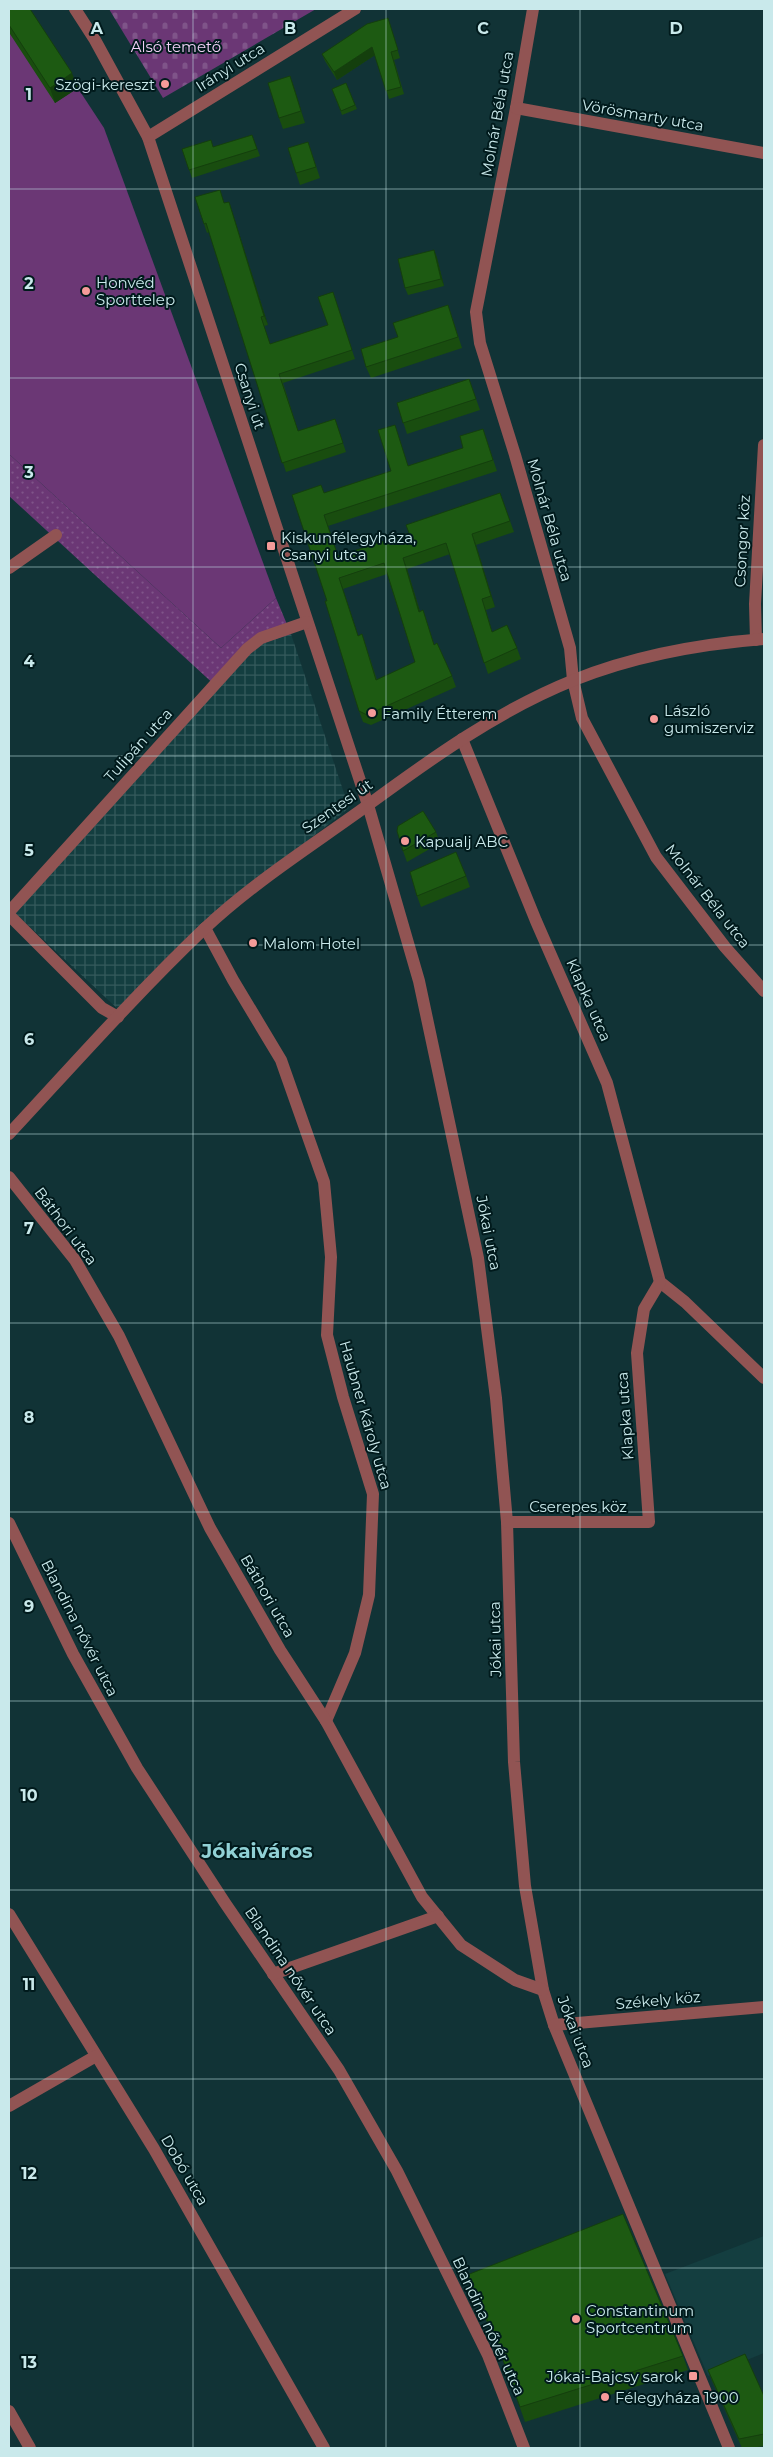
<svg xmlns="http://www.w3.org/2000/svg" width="773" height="2457" font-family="Montserrat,sans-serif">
<defs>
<pattern id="industrial-grid" width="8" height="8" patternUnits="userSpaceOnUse" patternTransform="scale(1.25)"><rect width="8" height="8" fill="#143e40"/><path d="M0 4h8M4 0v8" fill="none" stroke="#355a5c"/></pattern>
<pattern id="grass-dots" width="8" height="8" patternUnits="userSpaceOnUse" patternTransform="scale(1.25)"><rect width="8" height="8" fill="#6b3775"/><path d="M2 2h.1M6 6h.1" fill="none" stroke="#7f5489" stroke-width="1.8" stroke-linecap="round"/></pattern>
<pattern id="cemetery-stones" width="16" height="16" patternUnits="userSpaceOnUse" patternTransform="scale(1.25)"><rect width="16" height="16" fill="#6b3775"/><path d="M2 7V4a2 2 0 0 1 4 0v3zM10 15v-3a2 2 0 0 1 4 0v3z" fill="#7f5489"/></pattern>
</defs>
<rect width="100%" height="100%" fill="#113336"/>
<path fill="#143e40" d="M764 2236V2353L708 2376 665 2274Z"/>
<path fill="url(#industrial-grid)" d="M291 634 349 808 202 924 120 1011 14 912 247 656 263 643Z"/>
<path fill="url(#grass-dots)" d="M9 454 221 648 276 598 291 634 263 643 247 656 218 688 9 496Z"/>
<path fill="url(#cemetery-stones)" d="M109 9H316L163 98Z"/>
<path fill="#6b3775" d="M9 9H26L104 128 276 598 221 648 9 454Z"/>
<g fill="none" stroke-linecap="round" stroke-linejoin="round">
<g stroke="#915453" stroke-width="12">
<path d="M75 9 95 40 148 137 368 805 419 981 478 1258 496 1398 507 1522 514 1762 525 1886 543 1990 554 2025 729 2448"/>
<path d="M533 9 516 108 476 312 480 343 515 455 570 648 573 680 582 718 656 857 725 947 764 991"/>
<path d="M516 108 764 153"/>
<path d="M148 137 355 9"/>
<path d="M9 568 56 535"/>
<path d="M756 640 755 604 764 445"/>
<path d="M462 739 536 921 607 1083 660 1282 685 1302 764 1378"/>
<path d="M9 912 247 649 261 638 307 622"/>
<path d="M9 915 102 1008 118 1017"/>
<path d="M205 928 233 980 281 1060 324 1182 331 1257 327 1335 343 1397 373 1494 369 1595 355 1653 326 1721"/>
<path d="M9 1134C73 1065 136 994 204 929 254 882 313 845 368 805 432 758 499 710 574 680 634 656 700 644 764 639"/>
<path d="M9 1177 75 1260 119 1336 210 1528 280 1650 326 1721 422 1897 461 1945 515 1980 543 1990"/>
<path d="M507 1522H649L637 1353 644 1309 660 1282"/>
<path d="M9 1523 73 1654 137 1768 225 1903 339 2070 397 2171 488 2355 524 2448"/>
<path d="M9 1914 154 2149 324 2448"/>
<path d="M273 1974 438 1916"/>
<path d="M554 2025 764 2007"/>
<path d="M9 2106 96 2056"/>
<path d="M9 2411 30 2448"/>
</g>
</g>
<g fill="#194d0f" fill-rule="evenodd">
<path d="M9 9 78 88 55 103 10 34 9 35Z"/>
<path d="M390 25 400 58 394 60 404 94 389 99 375 55 337 80 325 61 322 54Z"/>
<path d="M290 76 305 123 283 129 279 118Z"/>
<path d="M346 83 357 109 342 115 332 89Z"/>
<path d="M252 135 260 156 192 178 182 149 214 147Z"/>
<path d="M308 142 320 178 300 185 296 173Z"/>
<path d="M229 202 268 325 264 326 270 344 328 325 336 302 355 359 283 383 298 431 335 419 346 452 286 472 209 232 207 233 204 224 224 203Z"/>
<path d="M434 250 437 258 444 286 408 295 405 288Z"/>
<path d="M448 305 462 348 371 378 366 367 398 337Z"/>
<path d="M469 379 480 410 407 434 397 403Z"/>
<path d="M483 429 497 471 328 526 338 556 409 533 500 493 514 532 476 545 495 607 486 610 492 632 517 648 521 659 488 674 450 554 407 569 420 611 423 610 434 644 452 676 456 687 371 725 363 722 359 711 327 601 324 493 463 448ZM387 574 415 662 377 680 362 634 358 636 343 589Z"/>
<path d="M436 832 440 843 407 862 403 851Z"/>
<path d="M466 876 470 887 421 907 417 896Z"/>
<path d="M467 2275 683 2356 688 2370 525 2422 499 2348 472 2290Z"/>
<path d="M708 2370 764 2396V2446L752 2448H742L712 2381Z"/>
</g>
<g fill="#143f0d">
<path d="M372 47 375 55 337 80 334 72Z"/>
<path d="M72 73 78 88 55 103 50 88Z"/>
<path d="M290 76 294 87 305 123 301 111Z"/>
<path d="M229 202 232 211 268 325 264 316Z"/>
<path d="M434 250 437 258 444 286 441 279Z"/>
<path d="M472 534 476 545 495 607 491 596Z"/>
<path d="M403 558 407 569 423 622 419 612Z"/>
<path d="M339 578 343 589 362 647 358 636Z"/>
</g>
<g fill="#1d5a12" stroke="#143f0d" fill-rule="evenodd">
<path d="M9 9H30L72 73 50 88 9 25Z"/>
<path d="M388 18 398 50 391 52 401 87 386 91 372 47 334 72 322 54 367 24Z"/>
<path d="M290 76 301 111 279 118 268 83Z"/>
<path d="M346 83 355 105 341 111 332 89Z"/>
<path d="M252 135 257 149 189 170 182 149 211 140 213 147Z"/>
<path d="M308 142 316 167 296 173 288 148Z"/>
<path d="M220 190 224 203 229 202 264 316 261 317 270 344 328 325 318 297 333 292 352 350 279 374 298 431 335 419 343 443 282 463 206 223 204 224 195 197Z"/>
<path d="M434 250 441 279 405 288 398 259Z"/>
<path d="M448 305 458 337 366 367 361 349 398 337 393 323Z"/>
<path d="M469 379 476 399 403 423 397 403Z"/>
<path d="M395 425 408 466 463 448 460 436 483 429 493 460 324 515 338 556 409 533 406 525 500 493 510 521 472 534 491 596 482 599 492 632 507 625 517 648 484 663 446 543 403 558 419 612 423 610 434 645 437 643 452 676 367 715 359 711 325 601H327L292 495 321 485 324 493 391 471 378 430ZM384 563 415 662 376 680 362 634 358 636 339 578Z"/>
<path d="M423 811 436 832 403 851 397 831 398 826Z"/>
<path d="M456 852 466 876 417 896 410 872Z"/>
<path d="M623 2214 683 2356 520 2407 494 2335 467 2275Z"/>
<path d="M745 2354 764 2396V2434L739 2439 708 2370Z"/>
</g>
<path fill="none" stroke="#c9e9eb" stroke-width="1" stroke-opacity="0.55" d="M193 9V2448M386 9V2448M580 9V2448M9 189H764M9 378H764M9 567H764M9 756H764M9 945H764M9 1134H764M9 1323H764M9 1512H764M9 1701H764M9 1890H764M9 2079H764M9 2268H764"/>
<g fill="#f59b99" stroke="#001a1c" stroke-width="2">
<circle cx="165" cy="84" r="5"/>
<circle cx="86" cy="291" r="5"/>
<rect x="266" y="541" width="10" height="10" rx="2.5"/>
<circle cx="372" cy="713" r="5"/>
<circle cx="654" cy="719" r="5"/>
<circle cx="405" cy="841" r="5"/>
<circle cx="253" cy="943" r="5"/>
<circle cx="576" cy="2319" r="5"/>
<rect x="688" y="2371" width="10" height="10" rx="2.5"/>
<circle cx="605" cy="2397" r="5"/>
</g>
<g text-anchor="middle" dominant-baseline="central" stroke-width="4" stroke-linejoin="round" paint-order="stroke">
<g font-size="15" fill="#f0d0f6" stroke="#001a1c">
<text x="176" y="46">Alsó temető</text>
</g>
<g font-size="15" fill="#c9e9eb" stroke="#001a1c">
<text transform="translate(230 67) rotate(-32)">Irányi utca</text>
<text transform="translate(497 114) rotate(-80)">Molnár Béla utca</text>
<text transform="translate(643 115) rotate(10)">Vörösmarty utca</text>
<text transform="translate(250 396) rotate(72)">Csanyi út</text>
<text transform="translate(550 520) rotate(74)">Molnár Béla utca</text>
<text transform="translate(742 541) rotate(-87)">Csongor köz</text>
<text transform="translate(138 745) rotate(-48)">Tulipán utca</text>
<text transform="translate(337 806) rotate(-35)">Szentesi út</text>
<text transform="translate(708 896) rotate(52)">Molnár Béla utca</text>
<text transform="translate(589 1000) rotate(66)">Klapka utca</text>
<text transform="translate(66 1226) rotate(53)">Báthori utca</text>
<text transform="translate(489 1233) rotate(79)">Jókai utca</text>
<text transform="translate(366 1415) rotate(74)">Haubner Károly utca</text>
<text transform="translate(625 1416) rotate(-94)">Klapka utca</text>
<text x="578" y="1506">Cserepes köz</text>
<text transform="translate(268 1596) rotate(60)">Báthori utca</text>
<text transform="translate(80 1628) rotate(63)">Blandina nővér utca</text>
<text transform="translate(495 1639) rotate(-91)">Jókai utca</text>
<text transform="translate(291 1971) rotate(56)">Blandina nővér utca</text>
<text transform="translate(658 2000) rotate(-5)">Székely köz</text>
<text transform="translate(576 2032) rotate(69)">Jókai utca</text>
<text transform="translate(185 2170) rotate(60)">Dobó utca</text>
<text transform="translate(489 2326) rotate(65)">Blandina nővér utca</text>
</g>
<g font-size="15" fill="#c9e9eb" stroke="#001a1c" text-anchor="start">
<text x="155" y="84" text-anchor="end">Szögi-kereszt</text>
<text x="96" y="282">Honvéd<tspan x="96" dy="17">Sporttelep</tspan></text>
<text x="281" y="537">Kiskunfélegyháza,<tspan x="281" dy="17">Csanyi utca</tspan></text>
<text x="664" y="710">László<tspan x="664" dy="17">gumiszerviz</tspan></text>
<text x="382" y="713">Family Étterem</text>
<text x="415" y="841">Kapualj ABC</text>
<text x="263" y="943">Malom Hotel</text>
<text x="586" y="2310">Constantinum<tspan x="586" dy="17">Sportcentrum</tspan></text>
<text x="683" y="2376" text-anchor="end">Jókai-Bajcsy sarok</text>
<text x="615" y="2397">Félegyháza 1900</text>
</g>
<g font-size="20" font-weight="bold" fill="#90d1d5" stroke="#001a1c">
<text x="257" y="1851">Jókaiváros</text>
</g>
</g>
<g font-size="16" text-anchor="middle" font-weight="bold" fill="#c9e9eb" stroke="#001a1c" stroke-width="4" stroke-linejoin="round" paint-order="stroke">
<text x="97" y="34">A</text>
<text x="290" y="34">B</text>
<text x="483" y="34">C</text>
<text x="676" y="34">D</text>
<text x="29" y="100">1</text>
<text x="29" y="289">2</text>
<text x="29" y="478">3</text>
<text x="29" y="667">4</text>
<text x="29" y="856">5</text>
<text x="29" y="1045">6</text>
<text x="29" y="1234">7</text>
<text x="29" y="1423">8</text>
<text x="29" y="1612">9</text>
<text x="29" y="1801">10</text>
<text x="29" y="1990">11</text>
<text x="29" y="2179">12</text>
<text x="29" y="2368">13</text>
</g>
<rect width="773" height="2457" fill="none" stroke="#c9e9eb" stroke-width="20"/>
</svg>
